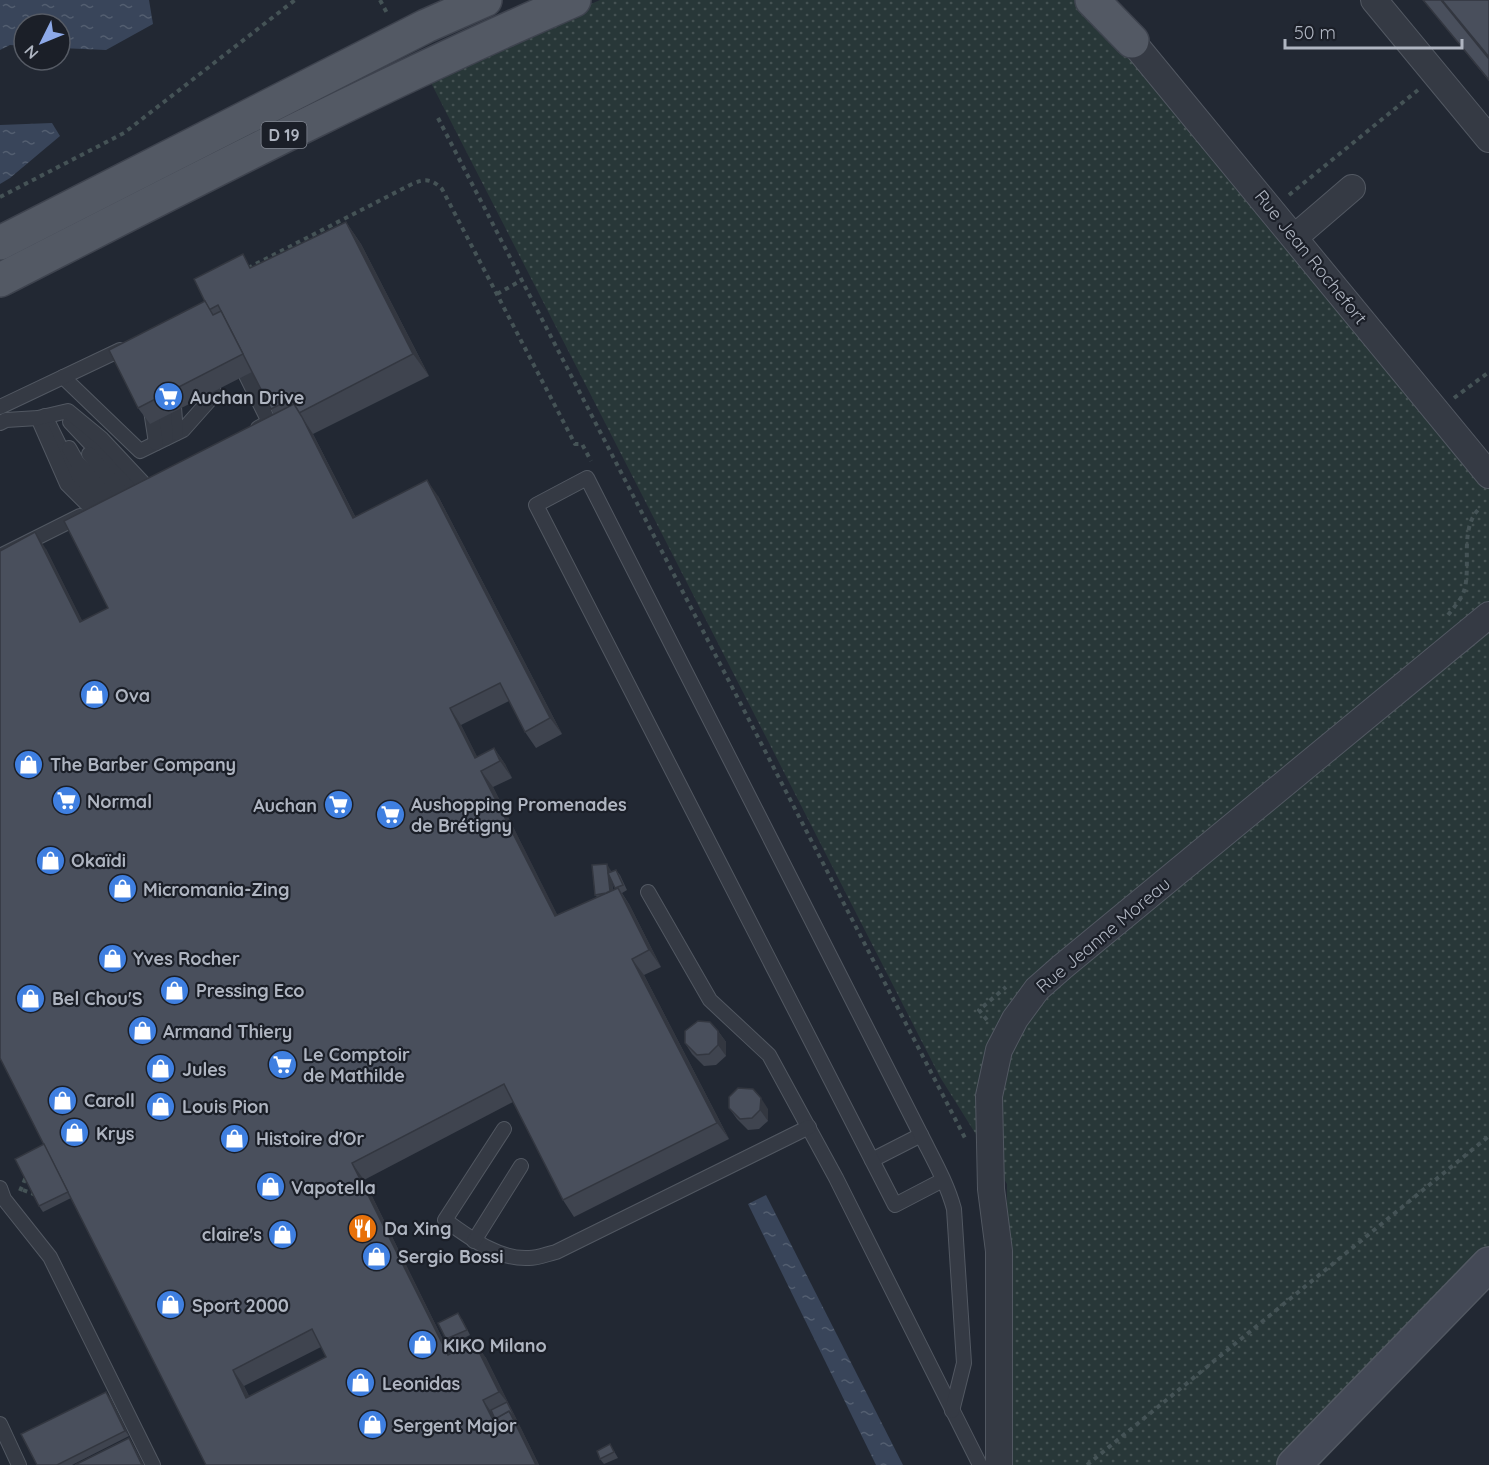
<svg xmlns="http://www.w3.org/2000/svg" width="1489" height="1465" font-family="Quicksand,sans-serif">
<defs>
<pattern id="grass-dots" width="8" height="8" patternUnits="userSpaceOnUse" patternTransform="scale(1.5)"><rect width="8" height="8" fill="#283738"/><path d="M2 2h.1M6 6h.1" fill="none" stroke="#455253" stroke-width="1.8" stroke-linecap="round"/></pattern>
<pattern id="water-ripples" width="26" height="14" patternUnits="userSpaceOnUse" patternTransform="scale(1.5)"><rect width="26" height="14" fill="#39455a"/><path d="M2 4q2-2 4 0t4 0M15 11q2-2 4 0t4 0" fill="none" stroke="#535e70"/></pattern>
</defs>
<rect width="100%" height="100%" fill="#222833"/>
<path fill="url(#grass-dots)" d="M600 0H1077L1113 34 1489 489V1257L1286 1465H1004L1007 1184 940 1077 427 75Z"/>
<g fill="url(#water-ripples)">
<path d="M0 0H149L153 24 106 50 60 48V24H24V46L10 45 0 50Z"/>
<path d="M52 123 60 136 10 178 0 184V125Z"/>
<path d="M766 1195 903 1465H876L748 1204Z"/>
</g>
<g fill="none" stroke-linecap="round" stroke-linejoin="round">
<defs>
<g id="lane">
<path d="M238 359 269 422 258 428"/>
<path d="M63 377 140 451 183 430 214 395 211 375"/>
<path d="M173 394 176 433"/>
<path d="M163 400 166 438"/>
<path d="M150 404 156 443"/>
<path d="M0 407 120 350 123 356"/>
<path d="M45 416 71 469 106 506"/>
<path d="M38 418 67 484 95 512 105 507"/>
<path d="M70 422 136 492"/>
<path d="M0 423 6 420 38 418 68 411 102 439 146 486"/>
<path d="M69 448 77 462 116 501"/>
<path d="M89 454 125 497"/>
<path d="M0 556 80 516"/>
<path d="M648 892 710 1000 769 1055 836 1178 980 1465"/>
<path d="M504 1129 445 1220C469 1237 498 1260 529 1258 538 1258 547 1254 556 1252L809 1127"/>
<path d="M872 1160 921 1135"/>
<path d="M943 1180 895 1205 536 505 587 478 921 1135C933 1159 947 1183 954 1209L964 1363 952 1411"/>
<path d="M0 1188 4 1199 50 1257 153 1465"/>
<path d="M474 1241 521 1166"/>
<path d="M0 1424 19 1465"/>
</g>
<g id="street">
<path d="M1374 0 1489 139"/>
<path d="M1132 41 1489 475"/>
<path d="M1295 237 1352 188"/>
<path d="M999 1465V1251L991 1189 989 1096 999 1050 1015 1019 1037 989 1062 967 1489 615"/>
</g>
<path id="secondary" d="M1294 1465 1489 1264"/>
<g id="primary">
<path d="M1092 0 1132 41"/>
<path d="M0 243 426 26 485 0"/>
<path d="M0 280C190 183 378 85 574 0"/>
</g>
</defs>
<use href="#lane" stroke="#525862" stroke-width="16"/>
<use href="#street" stroke="#525862" stroke-width="28"/>
<use href="#secondary" stroke="#525862" stroke-width="36"/>
<use href="#primary" stroke="#3e434e" stroke-width="36"/>
<g stroke="#455356" stroke-width="4" stroke-dasharray="4.5 4.5" stroke-linecap="butt">
<path d="M380 0 388 15"/>
<path d="M438 118 965 1138"/>
<path d="M1289 195 1418 90"/>
<path d="M0 197 124 133 295 0"/>
<path d="M248 268 412 184C425 178 432 179 442 189L575 444H582L591 461"/>
<path d="M497 294 522 280"/>
<path d="M1454 398 1489 372"/>
<path d="M1448 615C1454 607 1461 600 1464 591 1472 566 1458 527 1481 507"/>
<path d="M987 1020 979 1010 1006 987"/>
<path d="M23 1190 36 1195"/>
<path d="M20 1191 26 1177"/>
<path d="M1087 1465 1489 1136"/>
</g>
<use href="#lane" stroke="#353a44" stroke-width="14"/>
<use href="#street" stroke="#353a44" stroke-width="26"/>
<use href="#secondary" stroke="#444956" stroke-width="33"/>
<use href="#primary" stroke="#535964" stroke-width="33"/>
</g>
<g fill="#3f444f" fill-rule="evenodd">
<path d="M1423 0H1489V81Z"/>
<path d="M346 222 361 244 429 376 313 434 355 516 438 496 562 734 536 748 525 732 509 701 461 725 477 757 494 748 505 764 512 778 493 787 557 915 597 897 595 895 610 869 611 872 616 870 620 875 627 890 622 893 629 904 661 967 644 975 729 1139 574 1217 563 1200 513 1102 364 1180 450 1354 474 1342 486 1358 539 1465H206L71 1198 43 1212 39 1206 44 1144 46 549 82 621 108 608 274 414 271 409 252 372 150 424 138 408 205 301 252 267ZM612 881 616 889 613 890ZM321 1347 326 1357 249 1396 244 1386Z"/>
<path d="M718 1031 726 1042V1056L716 1065 704 1066 692 1054 685 1043Z"/>
<path d="M729 1108 768 1109V1121L759 1129 748 1130 737 1119Z"/>
<path d="M462 1319 470 1335 450 1345 446 1339Z"/>
<path d="M110 1397 129 1436 72 1465H37Z"/>
<path d="M610 1444 618 1458 604 1464 600 1459Z"/>
</g>
<g fill="#333740">
<path d="M346 222 361 244 429 376 413 354Z"/>
<path d="M302 417 313 434 364 534 353 518Z"/>
<path d="M427 480 438 496 562 734 550 718Z"/>
<path d="M35 532 46 549 91 638 80 622Z"/>
<path d="M450 708 461 725 484 770 475 758Z"/>
<path d="M494 748 505 764 512 778 500 761Z"/>
<path d="M481 771 493 787 566 932 555 916Z"/>
<path d="M607 864 610 869 614 898 610 893Z"/>
<path d="M618 888 629 904 661 967 649 950Z"/>
<path d="M632 959 644 975 729 1139 717 1123Z"/>
<path d="M718 1031 726 1042V1056L718 1045Z"/>
<path d="M761 1098 768 1109V1121L760 1110Z"/>
<path d="M352 1163 364 1180 459 1372 448 1355Z"/>
<path d="M474 1342 486 1358 521 1428 517 1422 507 1402 499 1392Z"/>
<path d="M233 1370 244 1386 258 1414 246 1398Z"/>
<path d="M106 1392 110 1397 129 1436 125 1431Z"/>
<path d="M483 1400 494 1416 501 1430 493 1420Z"/>
<path d="M509 1411 521 1428 539 1465H536Z"/>
<path d="M129 1438 133 1444 144 1465H142Z"/>
</g>
<g fill="#494f5c" stroke="#333740" stroke-width="1.5" fill-rule="evenodd">
<path d="M1423 0H1441L1489 59V80Z"/>
<path d="M1442 0H1489V57Z"/>
<path d="M346 222 413 354 299 413 291 399 271 409 218 305 209 310 194 279 243 254 250 268Z"/>
<path d="M205 301 213 315 221 311 243 354 138 408 109 350Z"/>
<path d="M294 404 302 417 353 518 427 480 550 718 525 732 500 683 450 708 475 758 494 748 500 761 481 771 555 916 618 888 649 950 632 959 717 1123 563 1200 504 1084 352 1163 448 1355 474 1342 499 1392 483 1400 493 1420 509 1411 536 1465H206L0 1058V551L35 532 80 622 108 608 64 521ZM312 1329 326 1357 246 1398 233 1370Z"/>
<path d="M607 864 610 891 606 893 595 895 592 865Z"/>
<path d="M616 870 623 885 615 888 608 873Z"/>
<path d="M698 1021 710 1022 718 1031V1045L709 1054 697 1055 685 1043V1031Z"/>
<path d="M738 1088 753 1089 761 1098 760 1110 752 1118 740 1119 729 1108V1097Z"/>
<path d="M44 1144 68 1192 39 1206 15 1159Z"/>
<path d="M458 1313 467 1330 446 1339 438 1323Z"/>
<path d="M106 1392 125 1431 57 1465H37L21 1434Z"/>
<path d="M507 1402 517 1422 509 1411 495 1419 491 1410Z"/>
<path d="M129 1438 142 1465H75Z"/>
<path d="M610 1444 614 1452 600 1459 597 1451Z"/>
</g>
<defs>
<symbol id="supermarket-disc" viewBox="-11 -11 22 22"><circle r="9.5" fill="#3f7fe0" stroke="#1b1f28"/><path d="M-6-5.5h2.5l.6 2H6L4.5 2H-2.5L-4.4-4H-6ZM-1.5 3.2a1.3 1.3 0 1 0 .1 0ZM3 3.2a1.3 1.3 0 1 0 .1 0Z" fill="#fff"/></symbol>
<symbol id="shop-disc" viewBox="-11 -11 22 22"><circle r="9.5" fill="#3f7fe0" stroke="#1b1f28"/><path d="M-5-2.5h2.3a2.7 3.5 0 0 1 5.4 0H5L5.5 6h-11ZM-1.5-2.5h3a1.5 2.3 0 0 0-3 0Z" fill="#fff"/></symbol>
<symbol id="restaurant-disc" viewBox="-11 -11 22 22"><circle r="9.5" fill="#e8710a" stroke="#1b1f28"/><path d="M-5-6h1v4h1v-4h1v4h1v-4h1v5L-1.5 .5V6h-2V.5L-5-1ZM5-6V6H3V1.5H1.5Q1.5-4 5-6Z" fill="#fff"/></symbol>
</defs>
<g fill-rule="evenodd">
<use href="#supermarket-disc" x="152" y="380" width="33" height="33"/>
<use href="#shop-disc" x="78" y="678" width="33" height="33"/>
<use href="#shop-disc" x="12" y="748" width="33" height="33"/>
<use href="#supermarket-disc" x="50" y="784" width="33" height="33"/>
<use href="#supermarket-disc" x="322" y="788" width="33" height="33"/>
<use href="#supermarket-disc" x="374" y="798" width="33" height="33"/>
<use href="#shop-disc" x="34" y="844" width="33" height="33"/>
<use href="#shop-disc" x="106" y="872" width="33" height="33"/>
<use href="#shop-disc" x="96" y="942" width="33" height="33"/>
<use href="#shop-disc" x="158" y="974" width="33" height="33"/>
<use href="#shop-disc" x="14" y="982" width="33" height="33"/>
<use href="#shop-disc" x="126" y="1014" width="33" height="33"/>
<use href="#supermarket-disc" x="266" y="1048" width="33" height="33"/>
<use href="#shop-disc" x="144" y="1052" width="33" height="33"/>
<use href="#shop-disc" x="46" y="1084" width="33" height="33"/>
<use href="#shop-disc" x="144" y="1090" width="33" height="33"/>
<use href="#shop-disc" x="58" y="1116" width="33" height="33"/>
<use href="#shop-disc" x="218" y="1122" width="33" height="33"/>
<use href="#shop-disc" x="254" y="1170" width="33" height="33"/>
<use href="#restaurant-disc" x="346" y="1212" width="33" height="33"/>
<use href="#shop-disc" x="266" y="1218" width="33" height="33"/>
<use href="#shop-disc" x="360" y="1240" width="33" height="33"/>
<use href="#shop-disc" x="154" y="1288" width="33" height="33"/>
<use href="#shop-disc" x="406" y="1328" width="33" height="33"/>
<use href="#shop-disc" x="344" y="1366" width="33" height="33"/>
<use href="#shop-disc" x="356" y="1408" width="33" height="33"/>
</g>
<g text-anchor="middle" dominant-baseline="central" stroke-width="4.5" stroke-linejoin="round" paint-order="stroke">
<rect fill="#1b1f28" stroke="#838893" stroke-width="1.5" x="261.5" y="122" width="45" height="26" rx="4.5"/>
<g font-size="16" font-weight="bold" fill="#afb5c1">
<text x="284" y="135">D 19</text>
</g>
<g font-size="18" fill="#afb5c1" stroke="#1b1f28">
<text transform="translate(1311 257) rotate(51)">Rue Jean Rochefort</text>
<text transform="translate(1103 935) rotate(-40)">Rue Jeanne Moreau</text>
</g>
<g font-size="18" font-weight="bold" fill="#afb5c1" stroke="#1b1f28" text-anchor="start">
<text x="190" y="397">Auchan Drive</text>
<text x="115" y="695">Ova</text>
<text x="50" y="764">The Barber Company</text>
<text x="87" y="801">Normal</text>
<text x="411" y="804">Aushopping Promenades<tspan x="411" dy="21">de Brétigny</tspan></text>
<text x="317" y="805" text-anchor="end">Auchan</text>
<text x="71" y="860">Okaïdi</text>
<text x="143" y="889">Micromania-Zing</text>
<text x="133" y="958">Yves Rocher</text>
<text x="196" y="990">Pressing Eco</text>
<text x="52" y="998">Bel Chou'S</text>
<text x="163" y="1031">Armand Thiery</text>
<text x="303" y="1054">Le Comptoir<tspan x="303" dy="21">de Mathilde</tspan></text>
<text x="182" y="1069">Jules</text>
<text x="84" y="1100">Caroll</text>
<text x="182" y="1106">Louis Pion</text>
<text x="96" y="1133">Krys</text>
<text x="256" y="1138">Histoire d'Or</text>
<text x="291" y="1187">Vapotella</text>
<text x="384" y="1228">Da Xing</text>
<text x="262" y="1234" text-anchor="end">claire's</text>
<text x="398" y="1256">Sergio Bossi</text>
<text x="192" y="1305">Sport 2000</text>
<text x="443" y="1345">KIKO Milano</text>
<text x="382" y="1383">Leonidas</text>
<text x="393" y="1425">Sergent Major</text>
</g>
</g>
<g transform="translate(42 42) rotate(227)"><circle r="28" fill="#1b1f28" stroke="#565b65" stroke-width="1.5"/>
<path d="M0-4.5L10 22L0 15L-10 22Z" fill="#8da9e8"/>
<text y="-9" font-size="16" font-weight="bold" text-anchor="middle" fill="#afb5c1">N</text>
</g>
<path d="M1285 39v9h177v-9" fill="none" stroke="#afb5c1" stroke-width="3"/>
<text x="1294" y="39" font-size="18" fill="#afb5c1" stroke="#1b1f28" stroke-width="4.5" paint-order="stroke">50 m</text>
</svg>
